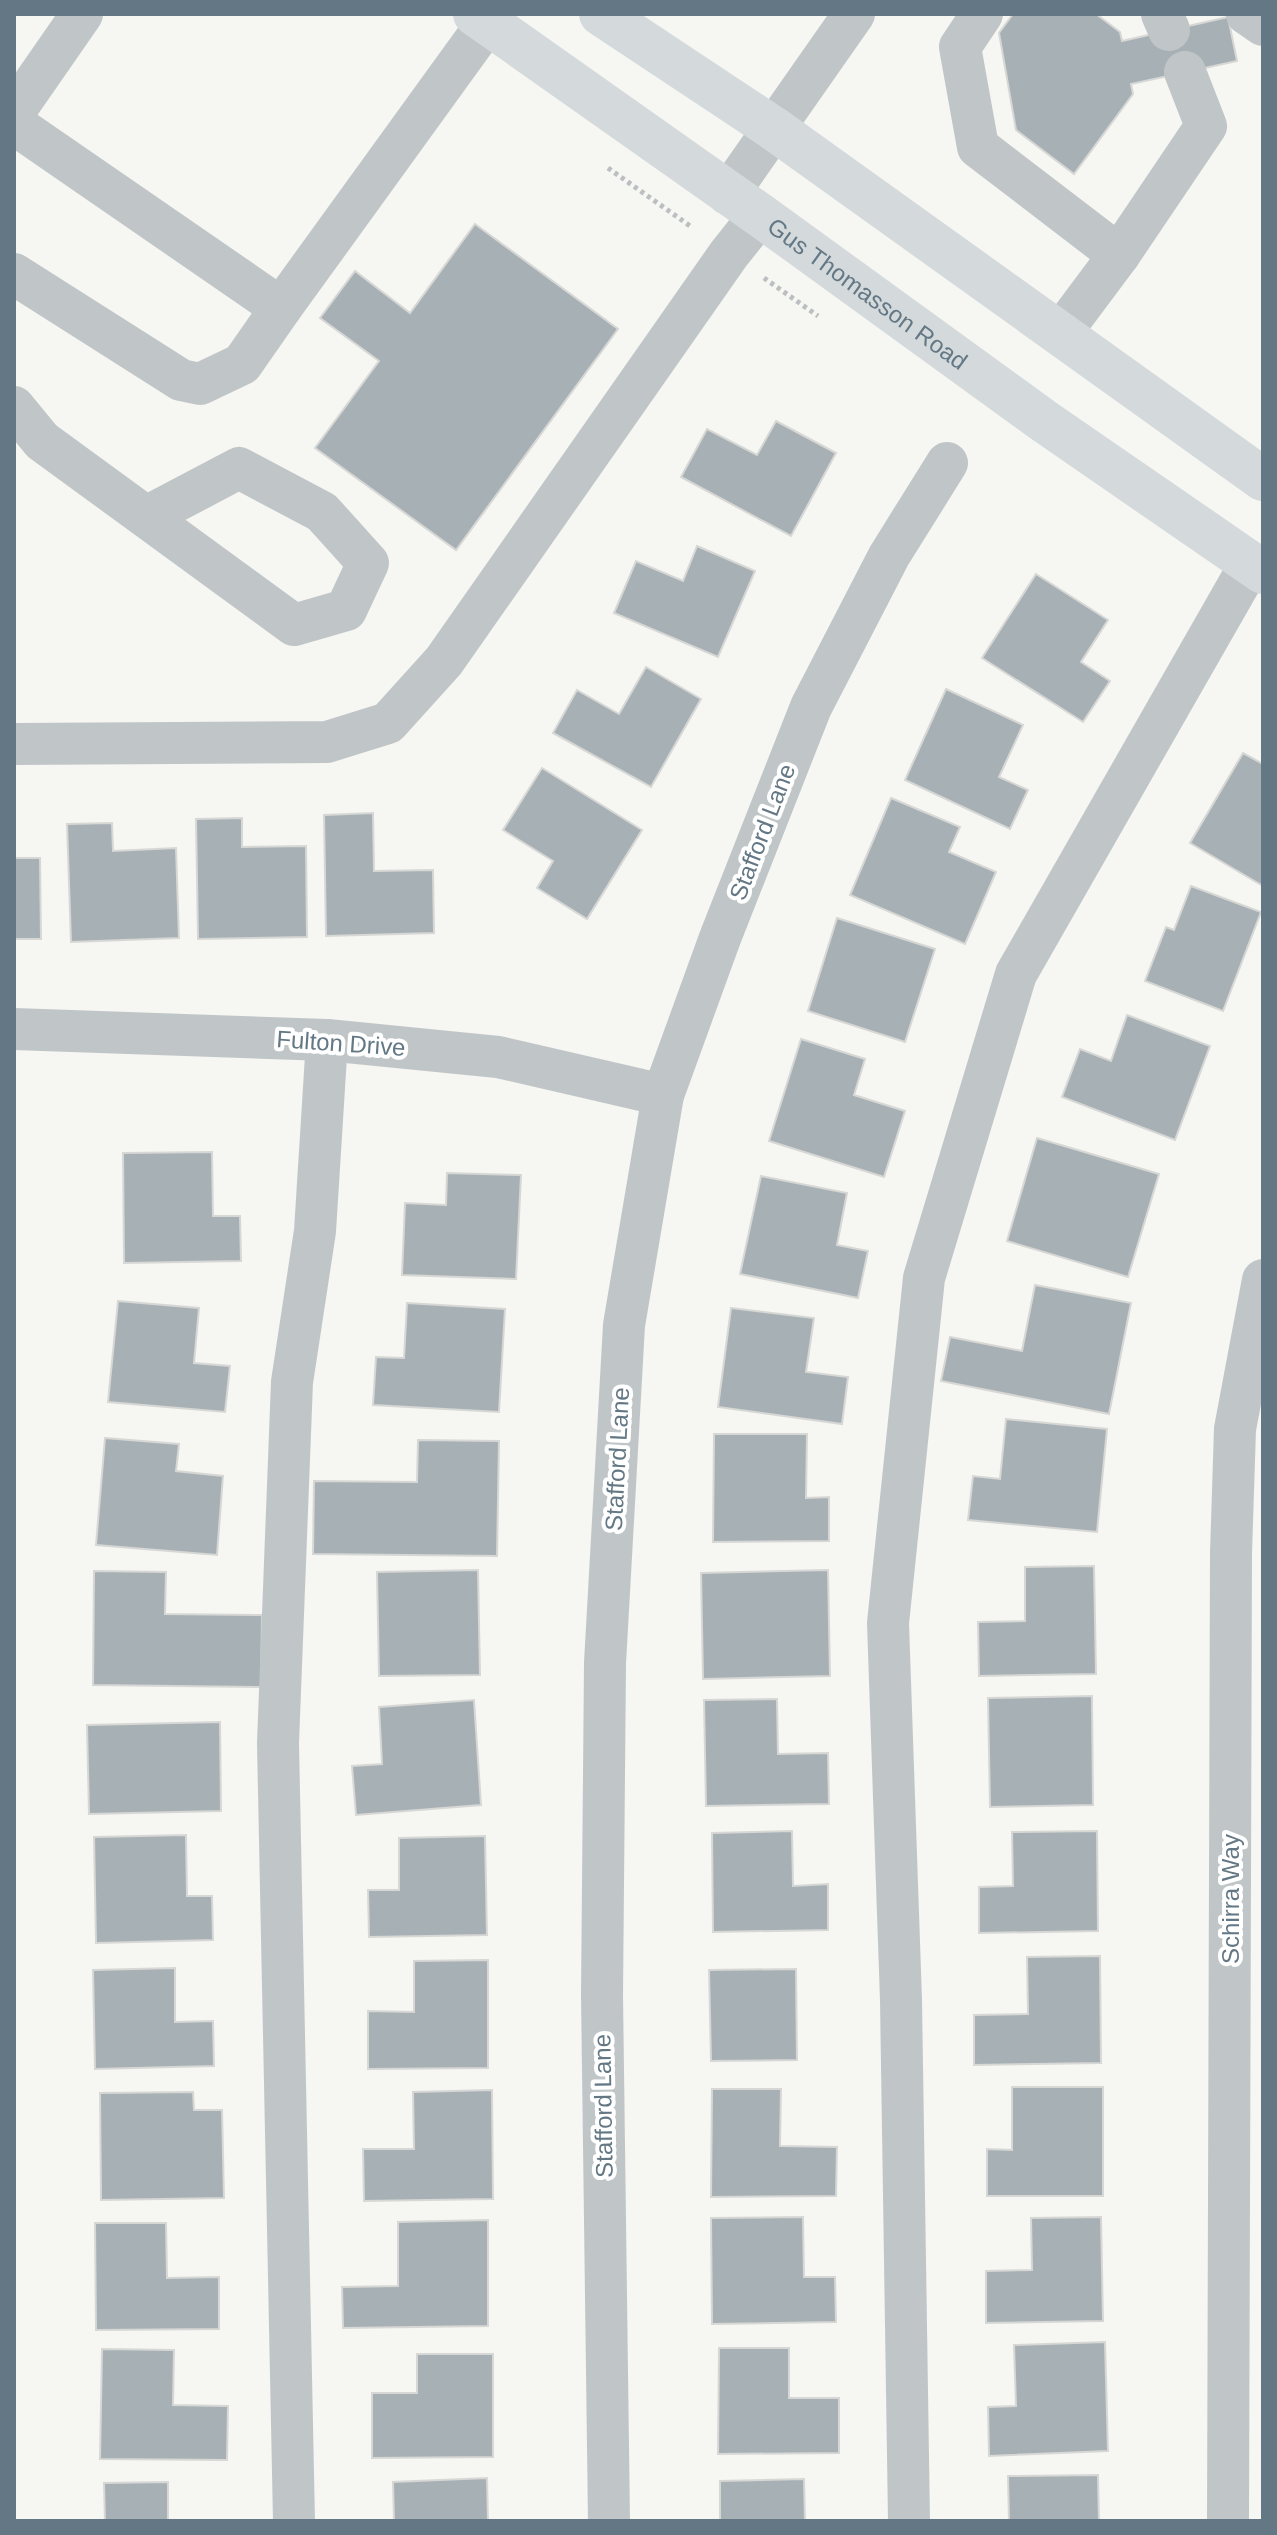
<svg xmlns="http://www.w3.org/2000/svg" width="1277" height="2535" font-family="Helvetica,sans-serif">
<rect width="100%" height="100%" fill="#f6f6f2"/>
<g fill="#a7b1b5" stroke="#d7d7d5" stroke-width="2">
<path d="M1013 14H1096L1120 32 1122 41 1228 17 1237 61 1131 84 1133 94 1074 174 1016 130 999 33Z"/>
<path d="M475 224 618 329 456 550 315 448 379 361 320 318 355 271 410 313Z"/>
<path d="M776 421 836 453 791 536 681 477 707 429 757 455Z"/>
<path d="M697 546 755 571 718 657 614 613 636 561 683 581Z"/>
<path d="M1036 574 1108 620 1081 662 1110 681 1083 722 982 658Z"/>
<path d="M646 667 701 699 651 787 553 733 577 690 619 714Z"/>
<path d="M946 689 1023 725 999 777 1028 790 1010 829 905 780Z"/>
<path d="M1243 753 1263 764V886L1190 843Z"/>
<path d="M542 768 642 830 587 919 537 888 553 861 503 830Z"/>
<path d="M891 798 960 827 949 852 996 872 965 944 850 895Z"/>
<path d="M373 813 374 871 433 870 434 933 326 936 324 815Z"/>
<path d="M242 818V847L306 846 307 937 198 939 196 819Z"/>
<path d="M112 823 113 851 176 848 179 938 71 942 67 824Z"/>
<path d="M14 858H40L41 939H14Z"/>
<path d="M1191 886 1261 912 1223 1011 1145 981 1166 927 1174 930Z"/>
<path d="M837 918 935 949 905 1042 808 1011Z"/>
<path d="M1127 1015 1210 1046 1175 1140 1062 1097 1080 1049 1111 1061Z"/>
<path d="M801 1039 865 1059 854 1095 905 1111 884 1177 769 1141Z"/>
<path d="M1037 1138 1159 1174 1128 1277 1007 1241Z"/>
<path d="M212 1152 213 1216H240L241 1261 124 1263 123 1153Z"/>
<path d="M447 1173 521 1175 516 1279 402 1275 405 1203 446 1205Z"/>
<path d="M761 1176 847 1193 837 1245 868 1251 858 1298 740 1274Z"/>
<path d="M1035 1285 1131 1303 1109 1414 941 1381 950 1337 1022 1351Z"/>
<path d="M118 1301 199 1308 194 1363 230 1366 225 1412 108 1402Z"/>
<path d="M407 1303 505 1309 499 1412 373 1405 376 1357 404 1358Z"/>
<path d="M731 1308 814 1318 806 1372 848 1377 842 1424 718 1407Z"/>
<path d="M1006 1419 1107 1429 1097 1532 968 1520 973 1476 1000 1479Z"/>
<path d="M714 1434H807L806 1498 829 1497V1541L713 1542Z"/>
<path d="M105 1438 179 1444 176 1471 223 1476 217 1555 96 1545Z"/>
<path d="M418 1440 499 1441 497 1556 313 1554 314 1481 417 1482Z"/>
<path d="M1094 1566 1096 1674 979 1676 978 1622 1025 1621V1567Z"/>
<path d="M478 1570 480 1675 379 1676 377 1572Z"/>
<path d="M828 1570 830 1676 703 1679 701 1573Z"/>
<path d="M94 1571 166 1572 165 1614 262 1615 261 1687 93 1685Z"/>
<path d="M1092 1696 1093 1805 990 1807 988 1698Z"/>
<path d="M777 1699 778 1754 828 1753 829 1804 706 1806 704 1700Z"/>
<path d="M474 1700 481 1805 356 1815 352 1766 382 1764 379 1707Z"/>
<path d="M220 1722 221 1811 89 1814 87 1725Z"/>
<path d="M792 1831 793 1886 828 1884V1930L713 1932 712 1833Z"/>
<path d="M1097 1831 1098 1931 979 1933V1887L1013 1886 1012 1832Z"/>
<path d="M186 1835 187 1896H212L213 1940 96 1943 94 1837Z"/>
<path d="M485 1836 487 1935 369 1937 368 1890H399V1838Z"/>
<path d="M1100 1956 1101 2063 974 2065V2015L1028 2014 1027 1957Z"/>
<path d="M488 1960V2068L368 2069V2011L414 2012V1961Z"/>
<path d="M175 1968V2022L213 2021 214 2066 95 2069 93 1970Z"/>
<path d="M796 1969 797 2060 711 2061 709 1970Z"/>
<path d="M1012 2087H1103V2196H987V2149L1012 2150Z"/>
<path d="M712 2089H781L780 2146 837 2147 836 2196 711 2197Z"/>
<path d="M492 2090 493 2199 364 2201 363 2149H414L413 2092Z"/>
<path d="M193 2092 194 2110H222L224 2198 101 2200 100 2093Z"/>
<path d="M803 2217 804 2277H835L836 2322 712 2324 711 2218Z"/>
<path d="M1101 2217 1103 2321 986 2323V2271L1032 2270 1031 2218Z"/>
<path d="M488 2220V2326L343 2328 342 2287 398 2286V2222Z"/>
<path d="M95 2223H166L167 2278 219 2277V2329L96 2330Z"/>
<path d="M1105 2342 1108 2451 989 2456 988 2407 1016 2406 1014 2345Z"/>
<path d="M719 2348H789V2398H839V2453L718 2454Z"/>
<path d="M102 2349 174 2350 173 2405 228 2406 227 2460 100 2459Z"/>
<path d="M417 2354H493V2457L372 2458V2393H417Z"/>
<path d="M1098 2475 1099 2521H1009L1008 2476Z"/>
<path d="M487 2478 488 2521H394L393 2482Z"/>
<path d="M804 2479 805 2521H720V2481Z"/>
<path d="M168 2482V2521H105L104 2483Z"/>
</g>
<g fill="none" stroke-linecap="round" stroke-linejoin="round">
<g stroke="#bcbfc1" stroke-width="5" stroke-dasharray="4 4" stroke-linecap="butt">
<path d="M608 168 693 228"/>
<path d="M764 278 818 316"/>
</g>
<g stroke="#c0c6c8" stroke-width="42">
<path d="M982 14 960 47 978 147 1119 255 1060 334"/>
<path d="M1162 14 1169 30"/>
<path d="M1247 14 1263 25"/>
<path d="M14 112 82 14"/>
<path d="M14 124 281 308 488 22"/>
<path d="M728 194 854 14"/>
<path d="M1119 255 1206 126 1185 72"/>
<path d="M14 274 181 380 200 384 242 364 281 308"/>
<path d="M14 407 42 441 294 625 346 610 368 563 322 512 239 468 146 517"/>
<path d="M14 744 327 742 388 723 444 661 729 254 760 215"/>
<path d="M14 1029 327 1040 498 1057 663 1095"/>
<path d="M294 2521 278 1743 292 1382 315 1231 327 1040"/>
<path d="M609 2521 602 1995 605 1663 624 1325 663 1095 720 938 811 707 889 556 947 463"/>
<path d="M909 2521 901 2000 888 1623 924 1278 1016 974 1251 563"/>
<path d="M1228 2521 1231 1553 1235 1429 1263 1280"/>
</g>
<g stroke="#d4d9dc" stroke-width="44">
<path id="s1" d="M475 14 760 215 1044 421 1263 572"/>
<path d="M601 14 773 128 1263 479"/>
</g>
</g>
<g text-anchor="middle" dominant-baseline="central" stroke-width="8" stroke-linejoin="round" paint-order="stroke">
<g font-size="24" fill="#637884" stroke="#fff">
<text stroke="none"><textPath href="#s1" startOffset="482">Gus Thomasson Road</textPath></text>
<text transform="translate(762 832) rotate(-69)">Stafford Lane</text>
<text transform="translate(341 1043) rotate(4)">Fulton Drive</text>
<text transform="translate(617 1459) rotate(-87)">Stafford Lane</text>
<text transform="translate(1230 1899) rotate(-90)">Schirra Way</text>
<text transform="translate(603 2106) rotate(-91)">Stafford Lane</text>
</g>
</g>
<rect width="1277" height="2535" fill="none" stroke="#637884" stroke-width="32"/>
</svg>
